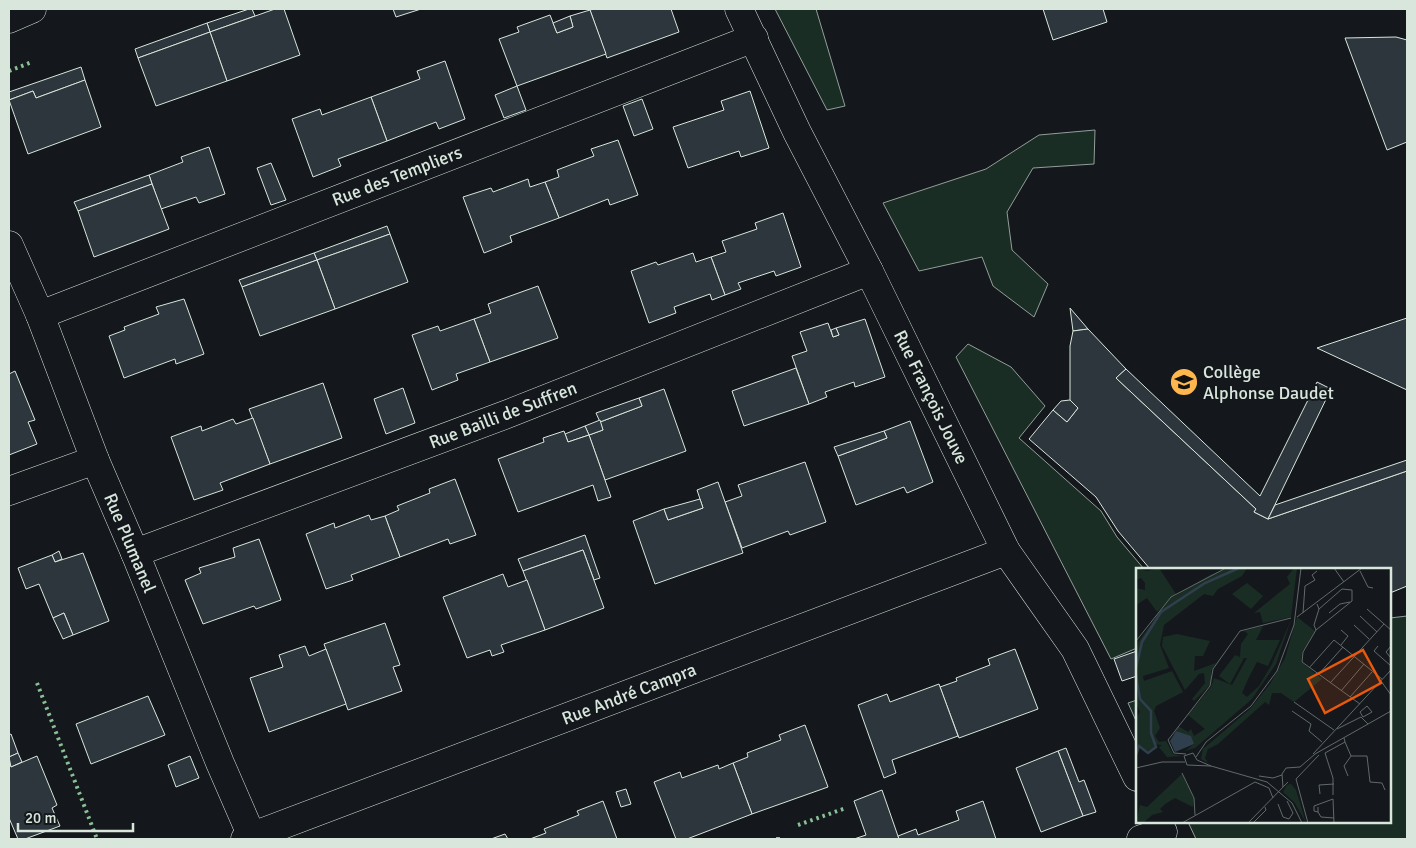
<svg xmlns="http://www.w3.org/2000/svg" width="1416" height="848" font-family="Signika,sans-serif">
<rect width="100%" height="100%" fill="#14181c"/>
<g fill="#1a2d24" stroke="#939e99">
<path d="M775 9H816L845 106 827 110Z"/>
<path d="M1095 130 1094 164 1033 168 1007 212 1012 250 1048 284 1034 317 993 286 982 257 919 271 883 203 986 169 1039 135Z"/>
<path d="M968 344 1011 367 1045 406 1019 438 1101 511 1117 537 1144 569H1137V648L1111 659 956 357Z"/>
<path d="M1407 616V839H1196L1188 822H1390V618Z"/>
<path d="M1137 700V723L1128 703Z"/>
</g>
<g fill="#2c363c" stroke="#d8e6dc">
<path d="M249 9H252L255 16 210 32 207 23Z"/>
<path d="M275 9H284L300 55 227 81 210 32Z"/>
<path d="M393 9H421L396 17Z"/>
<path d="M594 9H671L679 32 607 58 590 10Z"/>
<path d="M1043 9H1103L1107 22 1053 40Z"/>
<path d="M590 10 606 54 517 86 499 39 519 32 517 27 550 15 557 33 573 27 570 16Z"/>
<path d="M570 16 573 27 557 33 553 23Z"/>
<path d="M207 23 210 32 138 58 135 49Z"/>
<path d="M210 32 227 81 156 106 138 58Z"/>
<path d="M1396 37 1407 40V142L1387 150 1345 38Z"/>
<path d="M445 61 465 119 439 129 436 122 387 141 371 97 420 79 417 71Z"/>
<path d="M81 67 85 80 36 98 33 91 9 100V92Z"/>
<path d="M85 80 101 127 28 154 9 100 33 91 36 98Z"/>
<path d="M517 86 526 110 504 118 495 95Z"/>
<path d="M750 91 769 148 741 157 739 151 688 168 673 127 724 110 721 101Z"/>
<path d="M371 97 387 141 338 159 341 166 313 177 292 119 320 109 322 115Z"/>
<path d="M642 99 653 129 634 136 623 106Z"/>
<path d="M618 140 638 195 610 205 608 199 559 218 545 182 559 177 557 170 594 156 591 149Z"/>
<path d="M209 147 225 194 199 203 196 197 161 209 149 175 183 162 181 157Z"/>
<path d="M271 163 286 200 271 205 257 168Z"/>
<path d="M149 175 152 184 78 211 74 202Z"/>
<path d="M528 179 530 187 545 182 559 218 510 236 512 242 484 253 463 197 491 188 493 192Z"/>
<path d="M152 184 169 229 94 257 78 211Z"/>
<path d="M783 213 801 267 776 276 774 271 738 283 741 289 725 295 711 257 726 252 722 241 757 229 755 223Z"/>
<path d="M387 226 390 234 317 260 314 253Z"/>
<path d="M390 234 408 282 335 309 317 260Z"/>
<path d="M314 253 317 260 242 287 239 280Z"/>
<path d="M693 253 696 262 711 257 725 295 712 300 710 294 674 307 676 313 649 323 631 271 656 262 658 265Z"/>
<path d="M317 260 335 309 260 336 242 287Z"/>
<path d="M538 286 558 338 490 362 474 319 491 313 488 304Z"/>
<path d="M184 299 204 354 176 364 175 359 124 378 109 336 125 330 124 327 159 314 156 307Z"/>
<path d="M1070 308 1088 329 1073 331Z"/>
<path d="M1407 318V390L1317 348Z"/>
<path d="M474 319 490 362 456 374 458 380 432 390 412 335 438 326 440 331Z"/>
<path d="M865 319 885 377 855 387 854 382 825 392 827 397 809 404 792 356 807 351 800 332 828 323 833 337 839 335 836 328Z"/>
<path d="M836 328 839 335 833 337 831 330Z"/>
<path d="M1088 329 1126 369 1116 378 1256 509 1254 512 1268 519 1407 471V586L1390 593V569H1150L1118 531 1096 497 1029 439 1053 410 1067 422 1078 408 1070 400V346L1073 331Z"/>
<path d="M796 368 809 404 744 426 732 391Z"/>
<path d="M1126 369 1260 496 1317 382 1331 389 1268 519 1254 512 1256 509 1116 378Z"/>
<path d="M15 371 35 420 28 422 37 444 9 455V374Z"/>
<path d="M323 383 342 438 270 464 249 409Z"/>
<path d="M403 388 415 423 386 434 374 399Z"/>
<path d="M664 389 686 451 605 480 589 435 603 430 600 422 642 406 639 398Z"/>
<path d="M639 398 642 406 600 422 596 413Z"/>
<path d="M1070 400 1078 408 1067 422 1053 410 1061 401Z"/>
<path d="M253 418 270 464 220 483 223 490 194 500 171 437 201 426 202 431 233 419 236 424Z"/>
<path d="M600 420 603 430 589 435 585 426Z"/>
<path d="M910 421 933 482 907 493 904 487 856 505 838 456 887 438 884 431Z"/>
<path d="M585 426 589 435 568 442 565 434Z"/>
<path d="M564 431 568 442 589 435 611 497 598 501 593 485 518 512 498 459 544 442 543 438Z"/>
<path d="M884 431 887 438 838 456 834 447Z"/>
<path d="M1407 460V471L1268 519 1275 505Z"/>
<path d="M805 462 826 522 790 535 788 531 742 548 725 502 742 496 738 485Z"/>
<path d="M455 479 476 535 450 544 448 539 400 557 385 516 399 510 397 506 430 493 429 489Z"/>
<path d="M718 482 743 553 655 584 633 521 664 509 668 520 703 508 697 490Z"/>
<path d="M700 499 703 508 668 520 664 509Z"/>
<path d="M369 515 371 520 385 516 400 557 351 575 353 580 326 589 306 534 334 523 335 528Z"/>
<path d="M585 535 600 578 594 580 583 550 523 571 518 559Z"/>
<path d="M259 539 281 600 256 609 254 606 203 624 185 580 201 573 199 568 235 557 233 548Z"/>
<path d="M583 550 604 608 545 630 523 571Z"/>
<path d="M59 551 62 559 55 562 52 555Z"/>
<path d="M83 553 109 621 73 635 64 613 53 618 39 584 26 589 18 568 52 555 55 562Z"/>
<path d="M503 574 508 587 527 580 545 630 501 645 504 652 492 656 490 650 467 658 443 597Z"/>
<path d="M64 613 73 635 63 639 53 618Z"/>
<path d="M385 623 400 665 393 667 402 691 348 710 324 644Z"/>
<path d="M305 646 309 656 326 649 346 704 269 732 250 678 283 667 279 655Z"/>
<path d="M1015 649 1038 709 959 738 940 687 957 681 956 678 990 665 988 659Z"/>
<path d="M1137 651V676L1122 681 1114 659Z"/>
<path d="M939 684 958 736 892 760 896 773 884 778 858 705 887 694 890 702Z"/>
<path d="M148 696 165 735 91 764 76 724Z"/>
<path d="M805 725 828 787 752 814 733 763 748 757 747 753 781 740 779 735Z"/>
<path d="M11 734 18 753 9 757V735Z"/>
<path d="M1066 748 1079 782 1084 780 1096 812 1083 816 1058 751Z"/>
<path d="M1058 751 1083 816 1041 832 1016 768Z"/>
<path d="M18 753 22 762 11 767 9 757Z"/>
<path d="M37 756 57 805 52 808 60 826 25 839H18L9 818V762L11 767Z"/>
<path d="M190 756 199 778 176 787 168 765Z"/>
<path d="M733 763 752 814 687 839H676L654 782 680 772 682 778 718 765 719 769Z"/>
<path d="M626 789 631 804 621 807 616 792Z"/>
<path d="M882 790 899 839H854L866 835 854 801Z"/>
<path d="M603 801 617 839H530L546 833 544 829 579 815 577 811Z"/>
<path d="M983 801 996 839H899L898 836 916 829 918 835 959 820 956 811Z"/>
<path d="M505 834 508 839H491Z"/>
</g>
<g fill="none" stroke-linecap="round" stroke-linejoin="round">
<defs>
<g id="minor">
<path d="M739 9 797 132 869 271 1006 551 1075 649 1137 777"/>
<path d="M9 245 40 315 95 460 135 553 220 763 253 839"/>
<path d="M40 315 754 38"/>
<path d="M9 491 95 460"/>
<path d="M135 553 510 413 869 271"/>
<path d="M245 839 1006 551"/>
<path d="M1141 839 1163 832"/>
</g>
<path id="major" d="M9 19 32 9"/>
</defs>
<use href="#minor" stroke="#d8e6dc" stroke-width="29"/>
<use href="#major" stroke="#d8e6dc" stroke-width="29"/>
<use href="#minor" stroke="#14181c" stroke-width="28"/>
<use href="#major" stroke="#14181c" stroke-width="28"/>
<g stroke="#8ac095" stroke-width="4" stroke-dasharray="2.5 4" stroke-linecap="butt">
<path d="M9 71 32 62"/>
<path d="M37 683 97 839"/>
<path d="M798 825 846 808"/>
<path d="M778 837V839"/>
</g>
</g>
<defs>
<symbol id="school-disc" viewBox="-11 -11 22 22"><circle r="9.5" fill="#ffb74d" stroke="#14181c"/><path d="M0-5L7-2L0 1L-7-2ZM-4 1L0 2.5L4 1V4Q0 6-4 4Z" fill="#111"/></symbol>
</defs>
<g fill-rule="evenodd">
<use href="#school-disc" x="1168" y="366" width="32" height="32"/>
</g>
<g text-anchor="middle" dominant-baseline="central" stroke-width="4" stroke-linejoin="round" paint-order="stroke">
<g font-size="18" fill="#d8e6dc" stroke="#14181c">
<text transform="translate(397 176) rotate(-21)">Rue des Templiers</text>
<text transform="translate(931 397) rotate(64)">Rue François Jouve</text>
<text transform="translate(503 415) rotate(-21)">Rue Bailli de Suffren</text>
<text transform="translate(130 543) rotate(67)">Rue Plumanel</text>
<text transform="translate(629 694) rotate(-21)">Rue André Campra</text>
</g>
<g font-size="18" fill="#d8e6dc" stroke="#14181c" text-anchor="start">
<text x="1203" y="372">Collège<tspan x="1203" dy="21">Alphonse Daudet</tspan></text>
</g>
</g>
<g transform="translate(1136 568)">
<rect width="255" height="255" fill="#14181c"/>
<path d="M0 0 11 3 23 0 40 26 21 44 11 30 0 37V20L9 22V15L5 10 0 12ZM93 0H111L106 8 82 21 77 28 68 26 28 57 24 77 33 100 7 108 8 113 36 103 47 124 20 138 18 143 24 160 19 168 23 174 30 173 37 186 46 188 31 189 23 179 26 177 18 176V181L11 183 4 179 0 183V150L4 144 0 135V82L3 73 32 32 74 7ZM158 0H161L155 49 127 55 124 44 118 45 154 16 151 9ZM111 15 127 28 115 41 96 26ZM161 49 179 63 166 84 165 94 186 111 158 134 145 125H136L133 137 129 134 82 176 72 181 69 190 72 195 65 191 67 181 114 141 134 116 149 90ZM155 52 140 96 116 131 59 180 49 183 58 176 40 163 42 158 52 164 55 161 58 168 69 161 52 147 75 119 78 110 96 117 111 90H108L94 116 83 108 99 87 104 89 105 76 112 66 108 63 127 58 120 72H144L132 98 121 94 113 109 106 125 111 129 123 118 136 96ZM41 66 74 73 67 88H59L58 103 80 95 75 103V116L58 133 56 131 69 115 68 105 63 106 49 122 26 78 27 69ZM46 206 58 231 57 239 39 230 29 236 24 241 27 244 16 247 7 255H0L4 237 11 239ZM151 217 155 216 160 222 170 255 159 235 147 224Z" fill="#1a2d24"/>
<path d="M40 163 55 168 58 176 39 184 34 173Z" fill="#2f3f4d"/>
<path fill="none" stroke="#2f3f4d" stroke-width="2.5" d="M0 100 6 74 25 44 69 15 103 0M0 107 4 131 15 143V165L20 179 12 185 3 178 0 187"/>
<path fill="none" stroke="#626a69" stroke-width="1" d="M198 0 208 14M224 3 232 19 237 20M231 41 255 62M167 45 169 18 179 12 176 7 181 3M193 45 204 36 214 34M224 48 241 64M161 49 226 0M218 57 233 71M180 62 167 84 166 94 224 136M180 62 216 33V22L206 21 183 41M180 62 178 57 183 41 181 36M0 73 35 29 90 0M205 77 212 68 205 62M242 78 238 83 255 98M255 78 250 84 255 90M173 100 198 72 246 111M182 107 207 79M245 113 255 127M194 115 248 56M205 123 228 96M214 129 236 104M158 134 198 162M231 138 236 144 227 149 224 144ZM156 143 175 156 173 163 186 174M201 161 225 149 232 156M209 174 215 188 208 198 212 208M50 186 38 185 32 172 74 118 77 101 104 63 155 50M177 186 255 102M215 188H231L234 214 246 215 249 222M60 189 70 174 115 138 141 103 158 57 165 0M75 198 61 192 57 185 48 188 51 197 75 198 131 214 156 235 166 255M0 200 26 194H49M46 205 58 230 59 247M123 208 137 210 146 207M147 219 146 206 150 200 164 199 179 186 255 143M184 226 183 217 198 216M197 227V210L189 185 209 174 208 170M142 236 147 249 153 251 157 245 151 233M182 239V244L178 243V238L197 231 198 255M182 244 185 249 198 250M46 255 119 214 133 220 137 230M112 255 152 214M117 255 130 242 129 239M172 255 160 211 183 187"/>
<path fill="#e8590c" fill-opacity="0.15" stroke="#e8590c" stroke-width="2.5" d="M227 82 245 115 189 145 172 111Z"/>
<rect width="255" height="255" fill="none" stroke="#d8e6dc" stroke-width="2.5"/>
</g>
<rect width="1416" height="848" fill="none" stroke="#d8e6dc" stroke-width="20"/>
<path d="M18 823v8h115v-8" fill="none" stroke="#d8e6dc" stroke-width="2.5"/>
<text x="25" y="823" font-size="15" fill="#d8e6dc" stroke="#14181c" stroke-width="4" paint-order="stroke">20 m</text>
</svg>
